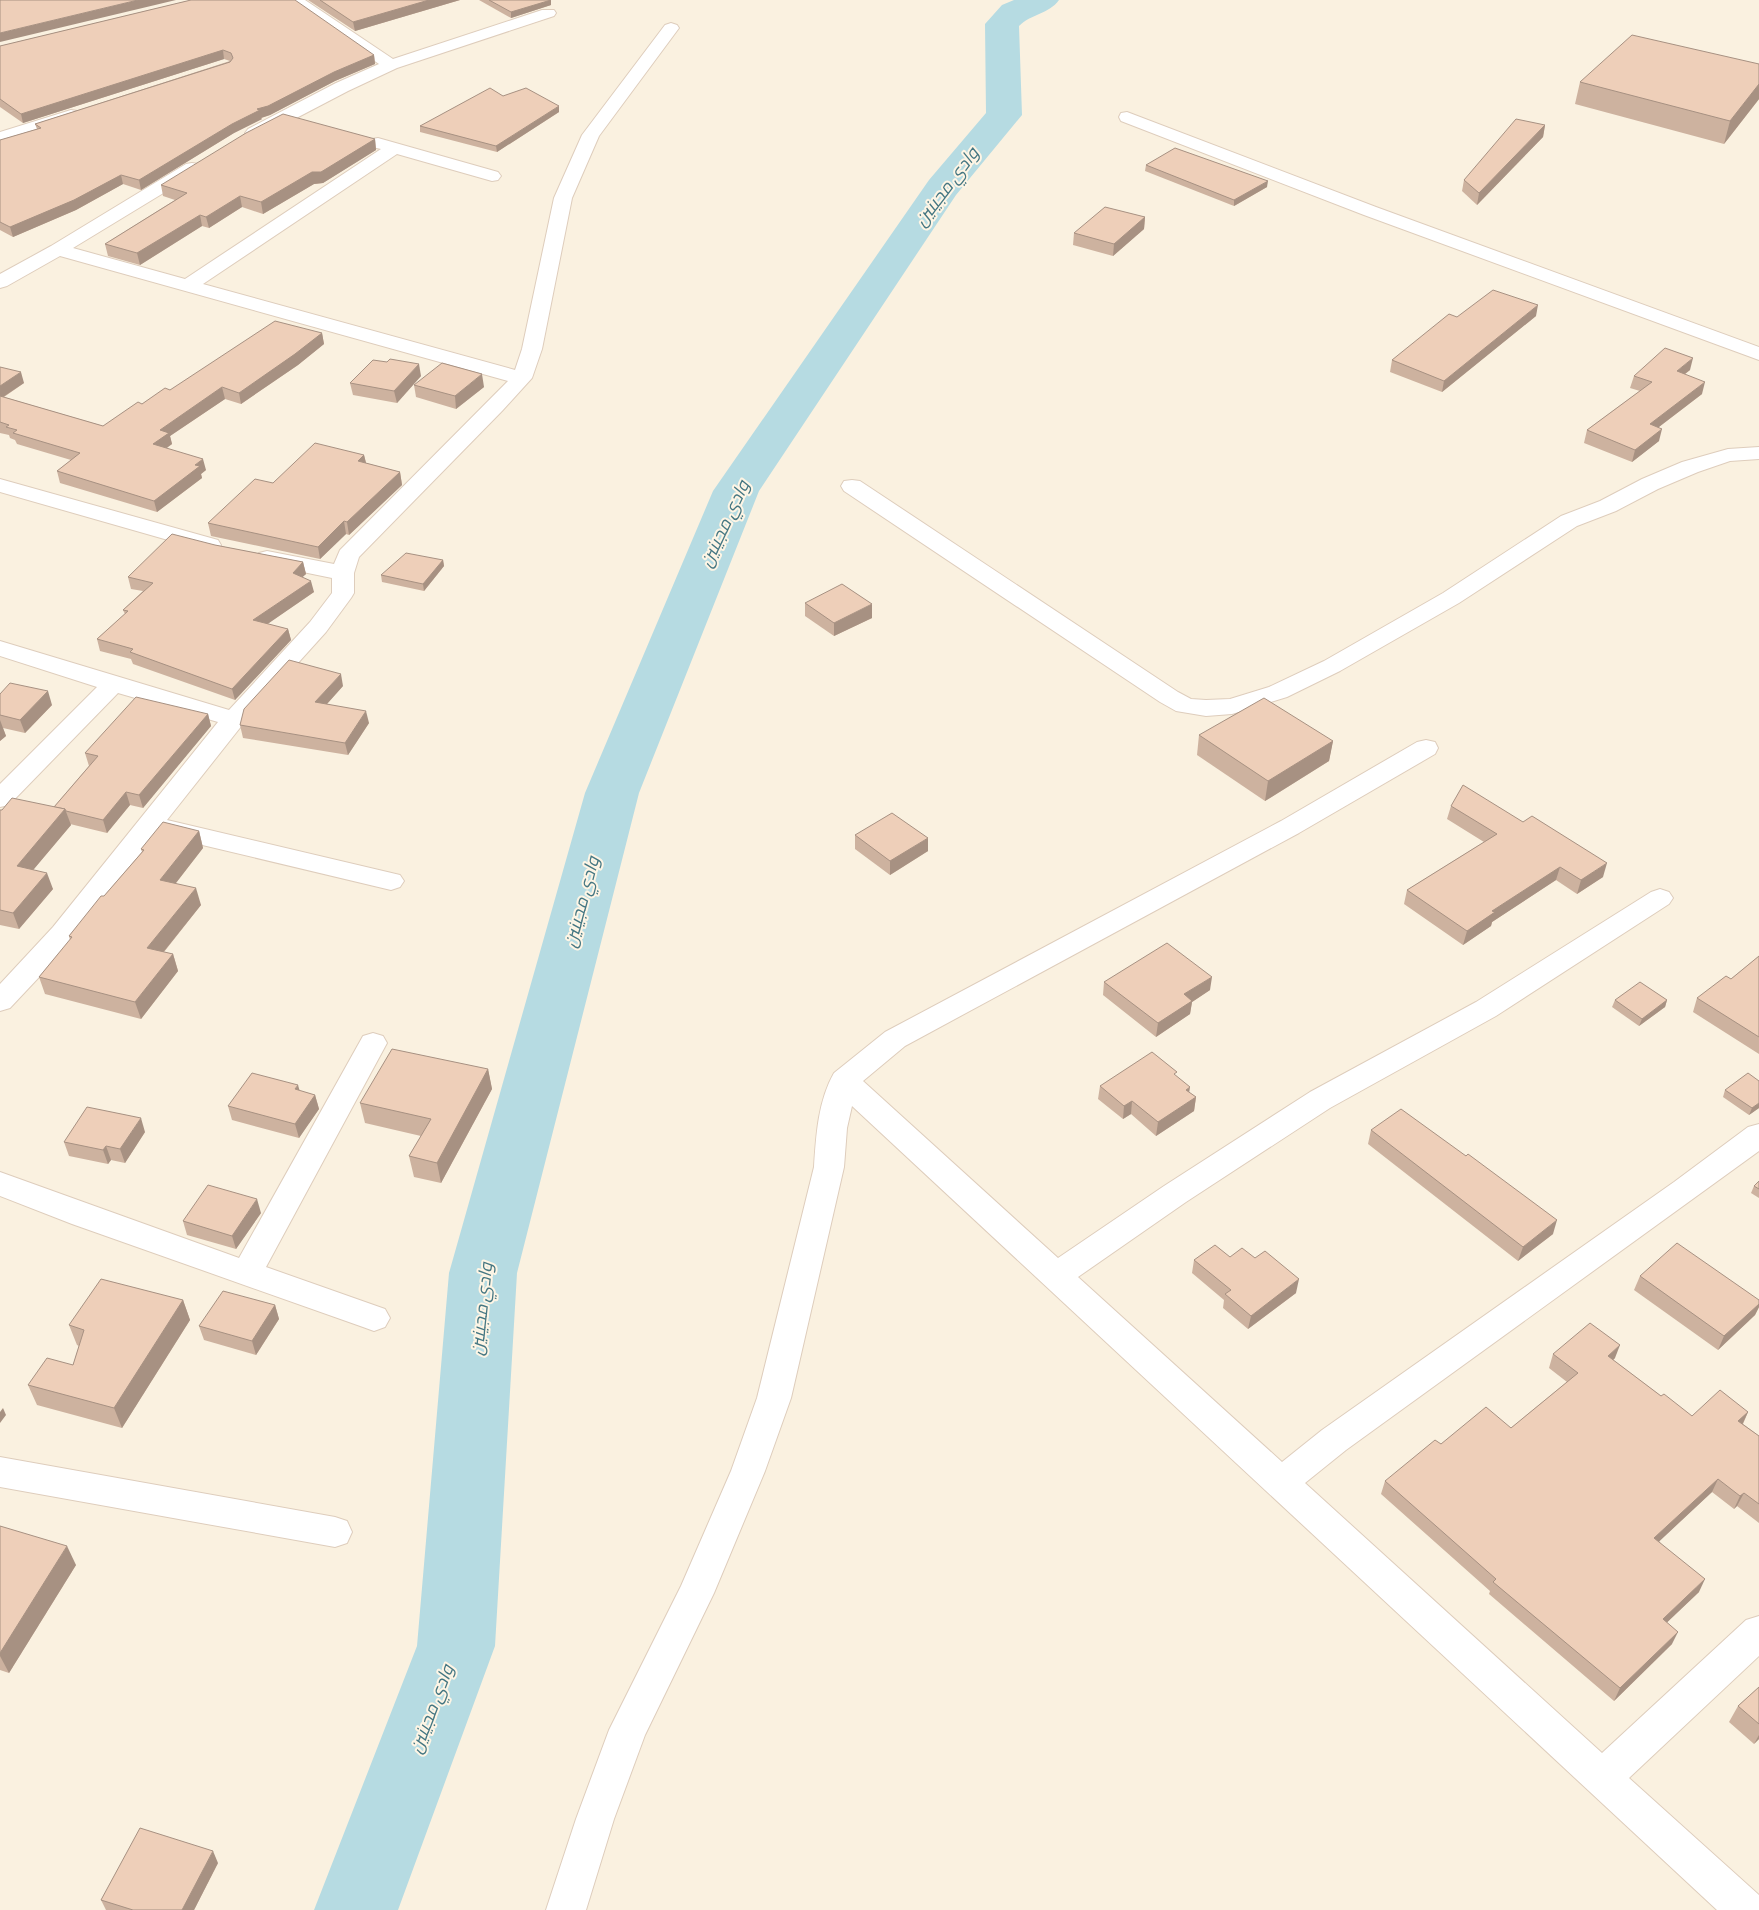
<svg xmlns="http://www.w3.org/2000/svg" width="1759" height="1910" font-family="'Sofia Sans Condensed',Cairo,sans-serif">
<rect width="100%" height="100%" fill="#faf1e0"/>
<g fill="none" stroke-linecap="round" stroke-linejoin="round">
<path fill="#b6dbe2" fill-rule="evenodd" d="M1014 0H1059C1049 14 1031 14 1019 26L1022 115 956 195 759 491 639 793 517 1273 495 1646 398 1910H314L417 1646 449 1273 585 793 713 491 929 180 986 113 985 24 1002 5Z"/>
<defs>
<g id="minor">
<path d="M287 0H305L393 59 542 10H554L556 13 554 16 397 68 348 91 260 137 254 138 248 137 245 133 248 129 336 83 379 64Z"/>
<path d="M671 23 677 25 679 28 599 136 572 198 542 349 532 378 502 411 359 557 354 573V593L351 598 326 632 243 724 167 820 400 875 404 881 400 887 391 890 156 834 73 941 10 1008 0 1011V984L53 927 218 722 118 693 9 805 0 807V784L97 687 0 656V641L229 710 310 622 332 593V578L259 563 256 558 259 553 267 551 334 564 340 550 508 381 60 256 7 286 0 288V274L51 246 186 164 192 163 198 164 201 168 198 172 73 248 185 279 381 149 372 147 369 143 372 139 378 138 498 172 501 176 498 180 492 181 397 154 203 284 515 370 522 349 554 198 582 135 665 25Z"/>
<path d="M71 110 77 111 79 115 77 119 0 143V132Z"/>
<path d="M1127 112 1376 207 1759 347V360L1364 215 1121 121 1119 117 1121 113Z"/>
<path d="M1759 447V459L1730 461 1698 472 1658 489 1616 511 1577 526 1459 603 1340 671 1287 697 1232 714 1206 716 1176 711 1160 702 844 491 841 486 844 481 852 480 860 481 1178 692 1191 699 1206 700 1230 699 1269 687 1324 661 1443 593 1561 516 1600 501 1642 479 1682 462 1728 449Z"/>
<path d="M0 479 218 540 221 545 218 550 210 552 0 492Z"/>
<path d="M1426 740 1435 742 1438 748 1435 754 1299 833 905 1046 863 1081 1058 1258 1164 1186 1310 1092 1476 1002 1651 892 1660 889 1669 892 1673 898 1669 904 1496 1016 1330 1108 1186 1202 1078 1277 1282 1462 1322 1430 1674 1182 1748 1127 1759 1124V1151L1346 1450 1305 1483 1602 1753 1746 1620 1759 1616V1656L1629 1778 1759 1895V1910H1717L852 1106 847 1128 844 1167 791 1398 765 1471 714 1593 645 1735 614 1819 586 1910H546L576 1819 609 1730 681 1586 731 1471 757 1398 814 1167C816 1136 818 1101 834 1073L885 1032 1281 821 1417 742Z"/>
<path d="M373 1033 383 1036 387 1043 266 1267 385 1309 390 1318 385 1327 374 1331 363 1327 72 1224 0 1196V1172L239 1258 363 1036Z"/>
<path d="M0 1457 335 1517 347 1521 352 1532 347 1543 335 1547 0 1487Z"/>
</g>
</defs>
<use href="#minor" stroke="#decdbc" stroke-width="2"/>
<use href="#minor" fill="#fff" fill-rule="evenodd"/>
</g>
<g fill="#cdb29f">
<path d="M191 0 374 55 375 64 335 81 270 115 261 118 262 119 234 133 141 190 123 184 76 210 13 237 0 230V140L37 129 35 124 230 61 224 59 23 123 0 107V46Z"/>
<path d="M308 0H460L355 31Z"/>
<path d="M479 0H551V5L511 18Z"/>
<path d="M1759 64V99L1724 144 1575 104 1580 82Z"/>
<path d="M503 96 559 112 497 152 420 132V126Z"/>
<path d="M1545 125 1543 137 1477 205 1462 191 1464 180Z"/>
<path d="M375 139 376 150 323 183 314 184 263 214 242 207 209 228 202 226 140 265 108 256 105 244 175 200 163 196 161 185Z"/>
<path d="M1146 165 1267 187 1234 206 1145 171Z"/>
<path d="M1145 217 1144 229 1113 256 1073 245 1074 233Z"/>
<path d="M1536 316 1442 392 1390 372 1392 360 1457 317Z"/>
<path d="M322 333 324 344 298 365 241 404 225 399 170 436 172 444 167 448 206 470 201 474 202 478 157 512 60 483 57 471 71 460 17 444 15 440 10 438 9 435 0 433V367L24 383 4 397 103 426 142 404 170 390Z"/>
<path d="M1690 370 1685 374 1702 394 1659 427V441L1632 462 1584 443 1587 430 1640 391 1630 388 1634 376Z"/>
<path d="M421 376 397 403 353 395 350 383Z"/>
<path d="M414 385 484 387 456 409 416 397Z"/>
<path d="M364 455 366 463 400 472 402 485 349 535 346 534 320 559 211 536 208 523 273 483Z"/>
<path d="M215 545 303 562 306 574 302 577 314 592 267 624 288 629 291 640 235 700 133 664 131 659 100 651 97 639 125 614 123 610 143 591 131 589 128 577Z"/>
<path d="M443 560 444 566 424 591 382 582 381 575Z"/>
<path d="M805 603 872 618 834 636 805 616Z"/>
<path d="M343 686 327 704 369 723 348 755 243 738 240 725Z"/>
<path d="M0 694 52 705 25 733 3 728 6 736 0 741Z"/>
<path d="M208 714 211 726 143 808 130 805 107 833 70 824 71 825 33 870 53 889 19 929 0 925V810L54 807 89 766 85 753Z"/>
<path d="M1199 735 1333 741 1329 761 1265 801 1197 755Z"/>
<path d="M1451 806 1603 877 1577 894 1556 880 1492 922 1491 926 1463 945 1404 904 1407 890 1484 842 1447 819Z"/>
<path d="M199 831 203 848 176 883 201 905 164 952 173 954 178 971 141 1019 45 994 39 977 70 940 69 936 104 896 142 852 141 849Z"/>
<path d="M855 835 928 851 890 875 855 849Z"/>
<path d="M1759 956V1054L1693 1012 1697 998 1731 979Z"/>
<path d="M1104 982 1210 990 1192 1002 1190 1014 1156 1037 1103 995Z"/>
<path d="M1615 1000H1667L1665 1007 1639 1026 1612 1007Z"/>
<path d="M488 1069 492 1089 441 1183 414 1177 409 1156 421 1136 365 1123 360 1103Z"/>
<path d="M1176 1076 1189 1092 1196 1097 1194 1111 1156 1136 1131 1114 1123 1119 1098 1099 1100 1086Z"/>
<path d="M1725 1090 1759 1108 1749 1115 1723 1097Z"/>
<path d="M300 1091 315 1095 319 1109 299 1138 232 1120 228 1106Z"/>
<path d="M1371 1130 1466 1156 1553 1234 1518 1261 1368 1144Z"/>
<path d="M145 1132 125 1163 111 1160 108 1164 69 1156 64 1142Z"/>
<path d="M1759 1181V1198L1751 1193 1754 1186Z"/>
<path d="M261 1213 236 1249 187 1235 183 1221Z"/>
<path d="M1230 1257 1296 1293 1248 1329 1223 1308 1224 1300 1192 1273 1194 1260Z"/>
<path d="M1640 1276 1759 1300V1307L1755 1315 1718 1350 1634 1290Z"/>
<path d="M183 1300 190 1320 122 1428 37 1405 28 1385 73 1365 79 1346 77 1345 69 1325Z"/>
<path d="M275 1305 279 1319 256 1355 204 1340 199 1326Z"/>
<path d="M1553 1354 1615 1358 1613 1360 1661 1396 1692 1416 1748 1412 1743 1424 1759 1436V1523L1737 1506 1734 1509 1712 1492 1659 1541 1699 1592 1667 1622 1672 1644 1614 1701 1489 1594 1490 1591 1381 1494 1385 1481 1511 1428 1567 1382 1549 1368Z"/>
<path d="M0 1526 76 1565 9 1673 0 1670Z"/>
<path d="M1759 1687V1739L1754 1744 1729 1722 1738 1706Z"/>
<path d="M218 1863 194 1910H106L101 1900Z"/>
</g>
<g fill="#a79182">
<path d="M138 0H176L0 42V33Z"/>
<path d="M429 0H460L355 31 353 22Z"/>
<path d="M551 0V5L511 18V12Z"/>
<path d="M223 50 224 59 23 123 21 114Z"/>
<path d="M374 55 375 64 335 81 270 115 261 118 262 119 234 133 141 190 139 180 257 109 334 72Z"/>
<path d="M1759 84V99L1724 144 1730 121Z"/>
<path d="M559 106V112L497 152 496 146Z"/>
<path d="M1545 125 1543 137 1477 205 1479 193Z"/>
<path d="M375 139 376 150 323 183 314 184 263 214 261 202 312 172Z"/>
<path d="M121 175 123 184 76 210 13 237 10 227Z"/>
<path d="M1268 181 1267 187 1234 206V200Z"/>
<path d="M240 196 242 207 209 228 206 217Z"/>
<path d="M200 215 202 226 140 265 137 253Z"/>
<path d="M1145 217 1144 229 1113 256 1114 244Z"/>
<path d="M1538 305 1536 316 1442 392 1444 381Z"/>
<path d="M322 333 324 344 298 365 241 404 239 393Z"/>
<path d="M1693 358 1690 370 1673 383 1677 371Z"/>
<path d="M419 364 421 376 397 403 394 391Z"/>
<path d="M21 372 24 383 0 399V386Z"/>
<path d="M482 374 484 387 456 409 455 396Z"/>
<path d="M1705 382 1702 394 1647 436 1650 424Z"/>
<path d="M222 387 225 399 170 436 172 444 156 455 153 444 160 430Z"/>
<path d="M1662 429 1659 441 1632 462 1635 450Z"/>
<path d="M364 455 367 467 358 461Z"/>
<path d="M203 459 206 470 201 474 202 478 157 512 154 501 195 465Z"/>
<path d="M400 472 402 485 349 535 347 522Z"/>
<path d="M344 521 346 534 320 559 318 547Z"/>
<path d="M443 560 444 566 424 591 423 584Z"/>
<path d="M303 562 306 574 295 584 293 573Z"/>
<path d="M311 581 314 592 256 632 253 620Z"/>
<path d="M872 604V618L834 636V623Z"/>
<path d="M288 629 291 640 235 700 232 689Z"/>
<path d="M341 674 343 686 317 715 315 702Z"/>
<path d="M48 691 52 705 25 733 20 720Z"/>
<path d="M366 711 369 723 348 755 345 743Z"/>
<path d="M208 714 211 726 143 808 139 795Z"/>
<path d="M0 720 6 736 0 741Z"/>
<path d="M1333 741 1329 761 1265 801 1268 781Z"/>
<path d="M126 792 130 805 107 833 103 820Z"/>
<path d="M65 809 71 825 23 882 17 866Z"/>
<path d="M199 831 203 848 165 897 160 880Z"/>
<path d="M928 838V851L890 875V861Z"/>
<path d="M1607 863 1603 877 1577 894 1581 880Z"/>
<path d="M1560 867 1556 880 1492 922 1491 926 1463 945 1467 931 1492 911Z"/>
<path d="M47 873 53 889 19 929 13 913Z"/>
<path d="M196 888 201 905 153 965 147 948Z"/>
<path d="M173 954 178 971 141 1019 135 1002Z"/>
<path d="M1212 977 1210 990 1192 1002 1190 1014 1156 1037 1158 1023 1184 994Z"/>
<path d="M1667 1000 1665 1007 1639 1026 1642 1019Z"/>
<path d="M488 1069 492 1089 441 1183 437 1163Z"/>
<path d="M298 1085 302 1099 295 1089Z"/>
<path d="M1190 1087 1188 1100 1186 1090Z"/>
<path d="M315 1095 319 1109 299 1138 295 1124Z"/>
<path d="M1196 1097 1194 1111 1156 1136 1158 1122Z"/>
<path d="M1132 1101 1131 1114 1123 1119 1124 1106Z"/>
<path d="M1759 1103V1108L1749 1115 1752 1108Z"/>
<path d="M141 1118 145 1132 125 1163 120 1149Z"/>
<path d="M106 1146 111 1160 108 1164 103 1150Z"/>
<path d="M257 1199 261 1213 236 1249 232 1236Z"/>
<path d="M1557 1220 1553 1234 1518 1261 1523 1247Z"/>
<path d="M1299 1279 1296 1293 1248 1329 1251 1316Z"/>
<path d="M183 1300 190 1320 122 1428 114 1408Z"/>
<path d="M1759 1304V1307L1755 1315 1718 1350 1724 1336Z"/>
<path d="M275 1305 279 1319 256 1355 252 1341Z"/>
<path d="M1620 1345 1615 1358 1603 1370 1608 1356Z"/>
<path d="M3 1408 6 1415 0 1423V1412Z"/>
<path d="M1748 1412 1742 1425 1738 1421Z"/>
<path d="M1718 1479 1712 1492 1649 1551 1654 1538Z"/>
<path d="M1744 1493 1737 1506 1734 1509 1740 1496Z"/>
<path d="M67 1546 76 1565 9 1673 0 1656V1653Z"/>
<path d="M1705 1579 1699 1592 1657 1632 1663 1619Z"/>
<path d="M1678 1632 1672 1644 1614 1701 1620 1688Z"/>
<path d="M1759 1735V1739L1754 1744Z"/>
<path d="M213 1851 218 1863 194 1910H182Z"/>
</g>
<g fill="#eecfb9" stroke="#a79182">
<path d="M0 0H138L0 33Z"/>
<path d="M191 0H295L374 55 334 72 268 106 257 109 260 110 232 124 139 180 121 175 74 200 10 227 0 222V140L41 128 35 124 230 62 233 58 231 53 223 50 21 114 0 99V46Z"/>
<path d="M320 0H429L353 22Z"/>
<path d="M489 0H551L511 12Z"/>
<path d="M1632 35 1759 64V84L1730 121 1580 82Z"/>
<path d="M490 88 503 96 526 88 559 106 496 146 420 126Z"/>
<path d="M283 114 375 139 321 172H312L261 202 240 196 206 217 200 215 137 253 105 244 187 193 161 185 246 133Z"/>
<path d="M1516 119 1545 125 1479 193 1464 180Z"/>
<path d="M1175 148 1268 181 1234 200 1146 165Z"/>
<path d="M1105 207 1145 217 1114 244 1074 233Z"/>
<path d="M1493 290 1538 305 1444 381 1392 360 1449 314 1457 317Z"/>
<path d="M275 321 322 333 295 354 239 393 222 387 160 430 169 433 153 444 203 459 195 465 200 466 154 501 57 471 80 453 13 433 17 430 6 427 9 425 0 422V396L103 426 138 402 142 404 165 388 170 390Z"/>
<path d="M1665 348 1693 358 1677 371 1705 382 1650 424 1662 429 1635 450 1587 430 1652 382 1634 376Z"/>
<path d="M390 359 419 364 394 391 350 383 373 360 387 362Z"/>
<path d="M442 363 482 374 455 396 414 385Z"/>
<path d="M0 367 21 372 0 386Z"/>
<path d="M315 443 364 455 358 461 400 472 347 522 344 521 318 547 208 523 255 479 273 483Z"/>
<path d="M172 534 215 545 303 562 293 573 311 581 253 620 288 629 232 689 130 652 133 649 97 639 128 611 123 610 153 583 128 577Z"/>
<path d="M406 553 443 560 423 584 381 575Z"/>
<path d="M842 584 872 604 834 623 805 603Z"/>
<path d="M289 660 341 674 315 702 366 711 345 743 240 725 244 709Z"/>
<path d="M10 683 48 691 20 720 0 715V694Z"/>
<path d="M136 697 208 714 139 795 126 792 103 820 66 811 65 809 54 807 98 756 85 753Z"/>
<path d="M1264 698 1333 741 1268 781 1199 735Z"/>
<path d="M1463 785 1523 822 1532 816 1607 863 1581 880 1560 867 1492 911 1495 912 1467 931 1407 890 1497 834 1451 806Z"/>
<path d="M12 798 65 809 17 866 47 873 13 913 0 910V810H2Z"/>
<path d="M892 813 928 838 890 861 855 835Z"/>
<path d="M163 822 199 831 160 880 196 888 147 948 173 954 135 1002 39 977 72 937 69 936 101 896H104L144 850 141 849Z"/>
<path d="M1167 943 1212 977 1184 994 1192 1001 1158 1023 1104 982Z"/>
<path d="M1759 956V1037L1697 998 1726 976 1731 979Z"/>
<path d="M1640 982 1667 1000 1642 1019 1615 1000Z"/>
<path d="M392 1049 488 1069 437 1163 409 1156 431 1119 360 1103Z"/>
<path d="M1152 1052 1177 1072 1174 1074 1190 1087 1186 1090 1196 1097 1158 1122 1132 1101 1124 1106 1100 1086Z"/>
<path d="M252 1073 298 1085 295 1089 315 1095 295 1124 228 1106Z"/>
<path d="M1748 1073 1759 1081V1103L1752 1108 1725 1090Z"/>
<path d="M87 1107 141 1118 120 1149 106 1146 103 1150 64 1142Z"/>
<path d="M1401 1109 1466 1156 1468 1154 1557 1220 1523 1247 1371 1130Z"/>
<path d="M1759 1181V1189L1754 1186Z"/>
<path d="M208 1185 257 1199 232 1236 183 1221Z"/>
<path d="M1677 1243 1759 1300V1304L1724 1336 1640 1276Z"/>
<path d="M1215 1245 1230 1257 1242 1248 1255 1258 1265 1251 1299 1279 1251 1316 1225 1294 1231 1290 1194 1260Z"/>
<path d="M101 1279 183 1300 114 1408 28 1385 47 1358 73 1365 84 1330 69 1325Z"/>
<path d="M223 1291 275 1305 252 1341 199 1326Z"/>
<path d="M1590 1323 1620 1345 1608 1356 1661 1396 1664 1394 1692 1416 1720 1390 1748 1412 1738 1421 1759 1436V1504L1744 1493 1740 1496 1718 1479 1654 1538 1705 1579 1663 1619 1678 1632 1620 1688 1493 1582 1496 1579 1385 1481 1435 1440 1441 1444 1486 1407 1511 1428 1578 1373 1553 1354Z"/>
<path d="M0 1526 67 1546 0 1653Z"/>
<path d="M1759 1687V1724L1738 1706Z"/>
<path d="M140 1828 213 1851 182 1910H133L101 1900Z"/>
</g>
<g text-anchor="middle" dominant-baseline="central" stroke-width="4" stroke-linejoin="round" paint-order="stroke">
<g font-size="18" font-style="italic" fill="#447682" stroke="#fef5e5">
<text transform="translate(947 187) rotate(-53)">وادي مجينين</text>
<text transform="translate(725 524) rotate(-65)">وادي مجينين</text>
<text transform="translate(582 902) rotate(-75)">وادي مجينين</text>
<text transform="translate(482 1309) rotate(-84)">وادي مجينين</text>
<text transform="translate(432 1709) rotate(-69)">وادي مجينين</text>
</g>
</g>
</svg>
